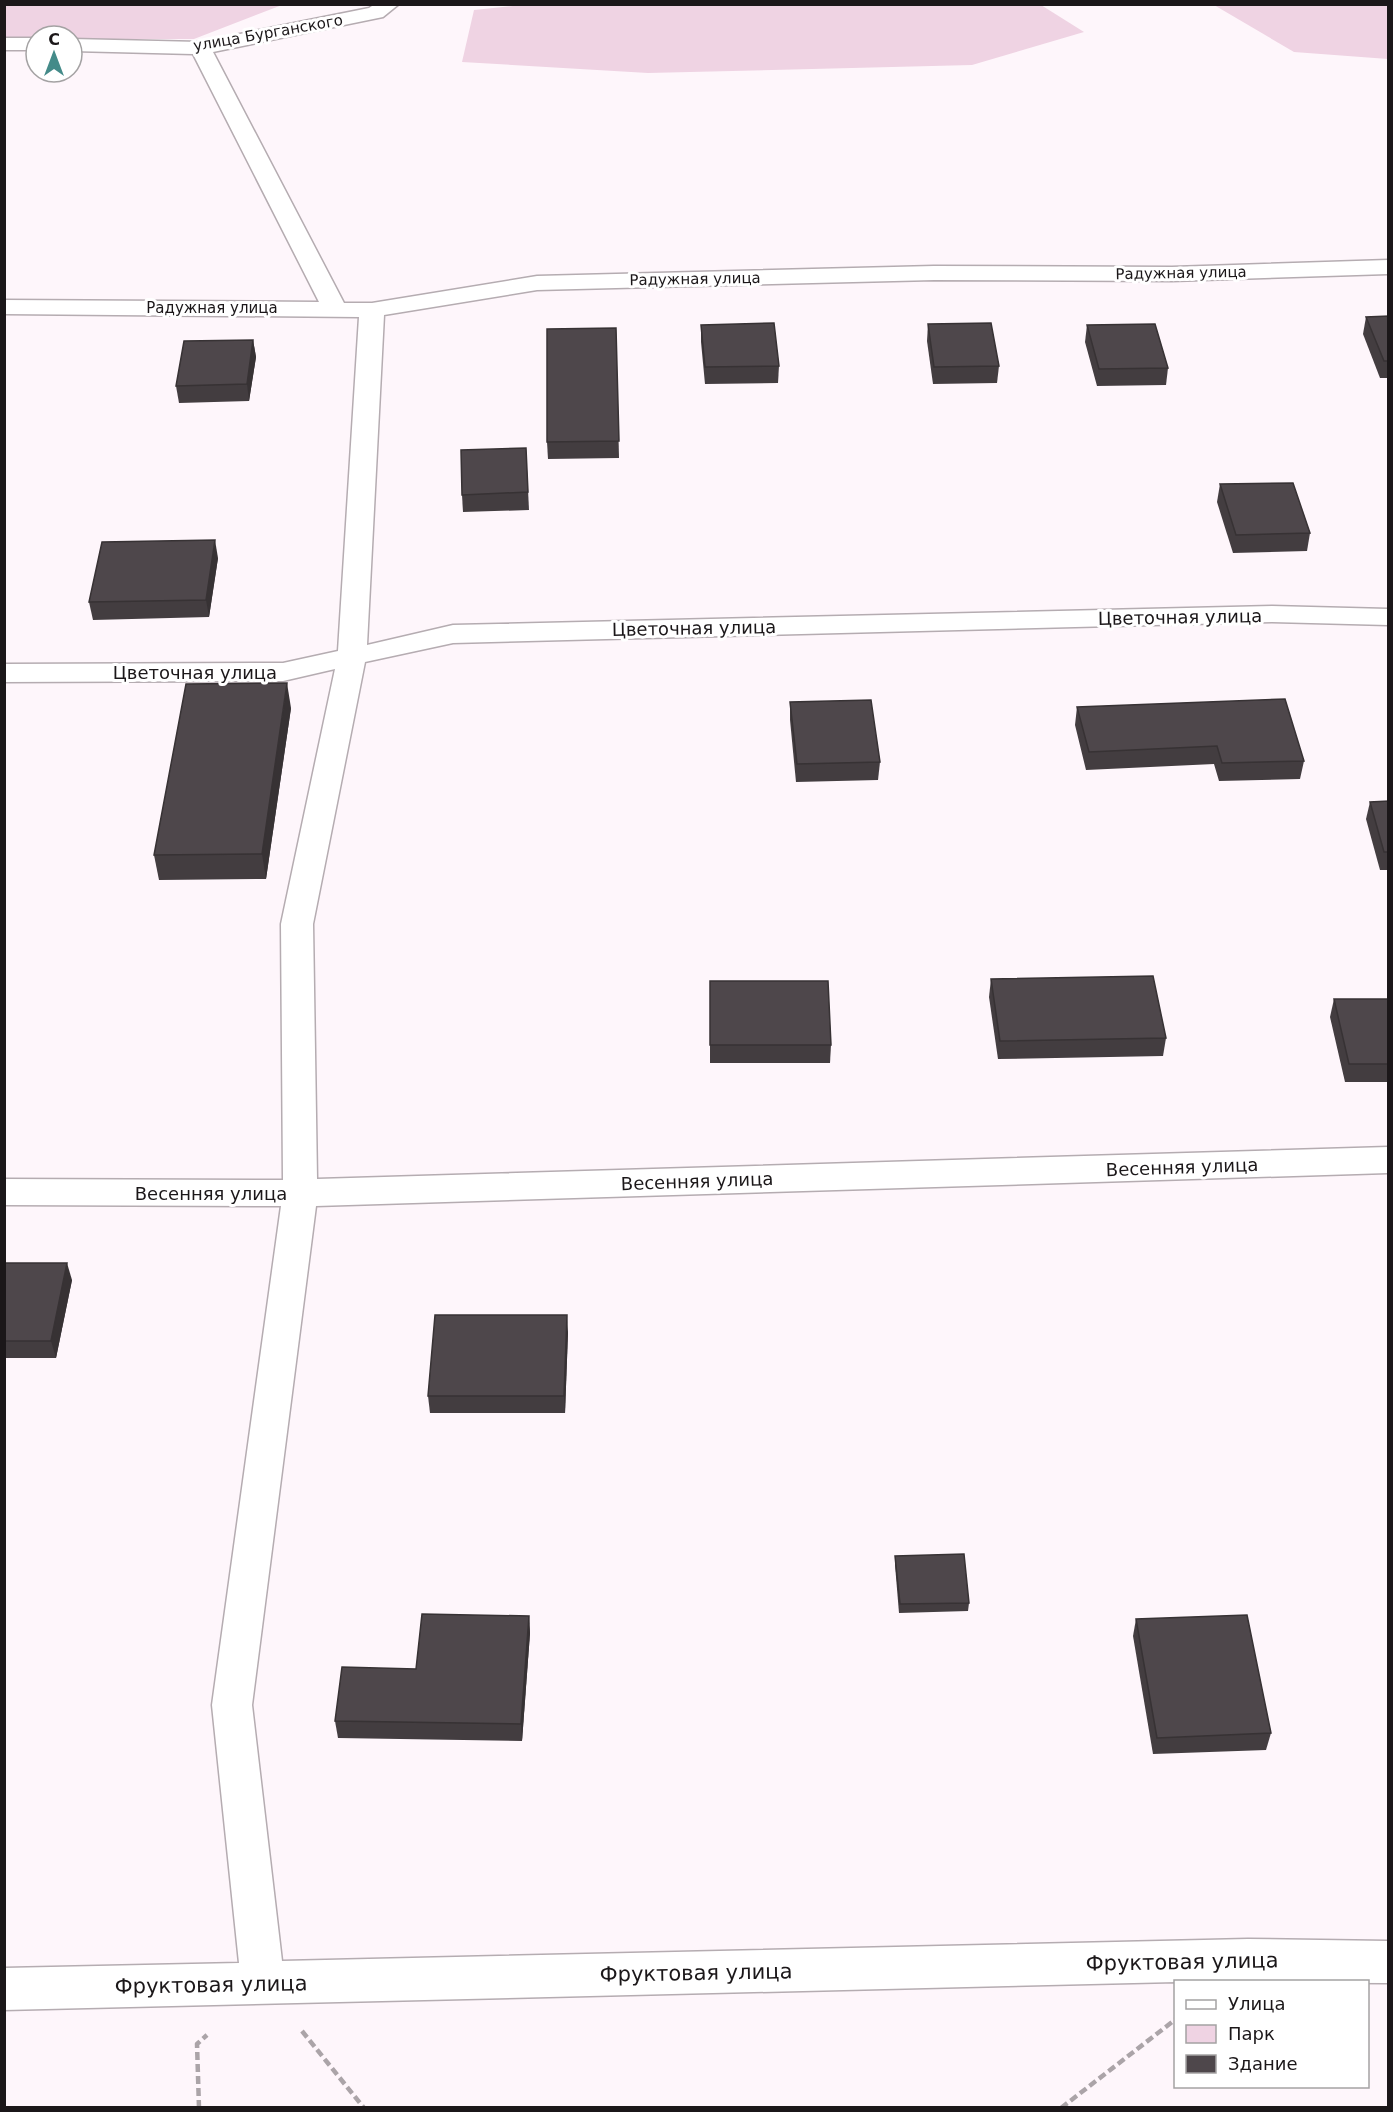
<svg xmlns="http://www.w3.org/2000/svg" width="1393" height="2112" font-family="'DejaVu Sans',sans-serif">
<rect width="100%" height="100%" fill="#fef6fb"/>
<g fill="#efd3e3">
<path d="M5 5H282L194 39H72V36L5 39Z"/>
<path d="M523 5H1041L1084 32 972 65 648 73 462 62 474 10Z"/>
<path d="M1214 5H1388V59L1294 52Z"/>
</g>
<g fill="none" stroke-linecap="round" stroke-linejoin="round">
<defs>
<g id="minor">
<path d="M375 4H399L383 17 213 52 344 303H372L537 276 934 266 1172 267 1388 260V274L1172 281 934 280 537 290 384 315 367 645 453 625 1272 606 1388 609V625L1272 622 453 643 365 662 313 924 317 1179 1388 1147V1173L316 1206 252 1705 282 1961 1248 1939 1388 1941V1983L1176 1982 4 2010V1968L239 1963 212 1705 281 1206 4 1205V1179L283 1180 281 924 335 669 283 681 4 682V664L283 663 338 651 359 317 4 314V300L319 302 193 54 72 51V39L200 42 369 8Z"/>
<rect x="4" y="38" width="32" height="12"/>
</g>
</defs>
<use href="#minor" stroke="#b5acb1" stroke-width="3"/>
<g stroke="#aba4a8" stroke-width="4.5" stroke-dasharray="8 4" stroke-linecap="butt">
<path d="M302 2031 364 2108"/>
<path d="M199 2108 197 2044 207 2035"/>
<path d="M1061 2108 1176 2019"/>
</g>
<use href="#minor" fill="#fff" fill-rule="evenodd"/>
</g>
<g fill="#433d40">
<path d="M1389 316V378H1380L1363 334 1366 317Z"/>
<path d="M928 324 999 366 997 383 933 384 927 341Z"/>
<path d="M701 325 779 366 778 383 705 384 701 342Z"/>
<path d="M1087 325 1168 368 1166 385 1097 386 1085 342Z"/>
<path d="M616 328 619 458 548 459 547 442Z"/>
<path d="M253 340 256 357 249 401 179 403 176 386Z"/>
<path d="M526 448 529 510 463 512 462 495Z"/>
<path d="M1220 484 1310 533 1307 551 1233 553 1217 502Z"/>
<path d="M218 558 209 617 93 620 89 602Z"/>
<path d="M790 702 880 762 878 780 796 782 790 720Z"/>
<path d="M1077 707 1304 761 1300 779 1219 781 1214 764 1086 770 1075 725Z"/>
<path d="M291 708 266 879 159 880 154 855Z"/>
<path d="M1389 801V870H1380L1366 819 1370 802Z"/>
<path d="M991 979 1166 1038 1163 1056 998 1059 989 997Z"/>
<path d="M710 981 831 1045 830 1063H710Z"/>
<path d="M1334 999H1389V1082H1345L1330 1017Z"/>
<path d="M4 1263 72 1280 56 1358H4Z"/>
<path d="M568 1332 565 1413H430L428 1396Z"/>
<path d="M895 1556 969 1603 968 1611 899 1613 895 1565Z"/>
<path d="M529 1616 530 1633 522 1741 338 1738 335 1721 416 1669Z"/>
<path d="M1136 1619 1271 1733 1266 1750 1153 1754 1133 1636Z"/>
</g>
<g fill="#373234">
<path d="M253 340 256 357 249 401 247 384Z"/>
<path d="M215 540 218 558 209 617 206 600Z"/>
<path d="M287 683 291 708 266 879 262 854Z"/>
<path d="M67 1263 72 1280 56 1358 51 1341Z"/>
<path d="M567 1315 568 1332 565 1413 564 1396Z"/>
<path d="M529 1616 530 1633 522 1741 521 1724Z"/>
</g>
<g fill="#4e474b" stroke="#373234" stroke-width="1.5">
<path d="M1389 316V361H1384L1366 317Z"/>
<path d="M774 323 779 366 705 367 701 325Z"/>
<path d="M991 323 999 366 934 367 928 324Z"/>
<path d="M1155 324 1168 368 1099 369 1087 325Z"/>
<path d="M616 328 619 441 547 442V329Z"/>
<path d="M253 340 247 384 176 386 184 341Z"/>
<path d="M526 448 528 492 462 495 461 450Z"/>
<path d="M1293 483 1310 533 1236 535 1220 484Z"/>
<path d="M215 540 206 600 89 602 102 542Z"/>
<path d="M287 683 262 854 154 855 186 684Z"/>
<path d="M1285 699 1304 761 1222 763 1217 746 1089 752 1077 707Z"/>
<path d="M871 700 880 762 797 764 790 702Z"/>
<path d="M1389 801V852H1384L1370 802Z"/>
<path d="M1153 976 1166 1038 1000 1041 991 979Z"/>
<path d="M710 981H828L831 1045H710Z"/>
<path d="M1334 999H1389V1064H1349Z"/>
<path d="M4 1263H67L51 1341H4Z"/>
<path d="M435 1315H567L564 1396H428Z"/>
<path d="M964 1554 969 1603 900 1604 895 1556Z"/>
<path d="M422 1614 529 1616 521 1724 335 1721 342 1667 416 1669Z"/>
<path d="M1247 1615 1271 1733 1157 1738 1136 1619Z"/>
</g>
<g text-anchor="middle" dominant-baseline="central" stroke-width="6" stroke-linejoin="round" paint-order="stroke">
<g font-size="15" fill="#1b1719" stroke="#fff">
<text transform="translate(268 33) rotate(-10)">улица Бурганского</text>
<text transform="translate(1181 273) rotate(-1)">Радужная улица</text>
<text transform="translate(695 279) rotate(-1)">Радужная улица</text>
<text x="212" y="308">Радужная улица</text>
</g>
<g font-size="18" fill="#1b1719" stroke="#fff">
<text transform="translate(1180 617) rotate(-1)">Цветочная улица</text>
<text transform="translate(694 628) rotate(-1)">Цветочная улица</text>
<text x="195" y="672">Цветочная улица</text>
<text transform="translate(1182 1167) rotate(-2)">Весенняя улица</text>
<text transform="translate(697 1181) rotate(-2)">Весенняя улица</text>
<text x="211" y="1193">Весенняя улица</text>
</g>
<g font-size="21" fill="#1b1719" stroke="#fff">
<text transform="translate(1182 1962) rotate(-1)">Фруктовая улица</text>
<text transform="translate(696 1973) rotate(-1)">Фруктовая улица</text>
<text transform="translate(211 1985) rotate(-1)">Фруктовая улица</text>
</g>
</g>
<rect width="1393" height="2112" fill="none" stroke="#1b1719" stroke-width="12"/>
<rect x="1174" y="1980" width="195" height="108" fill="#ffffff" stroke="#a4a2a3" stroke-width="1.5"/>
<rect x="1186" y="2000" width="30" height="9" fill="#ffffff" stroke="#a4a2a3" stroke-width="1.5"/>
<text x="1228" y="2010" font-size="18" fill="#1b1719">Улица</text>
<rect x="1186" y="2025" width="30" height="18" fill="#efd3e3" stroke="#a4a2a3" stroke-width="1.5"/>
<text x="1228" y="2040" font-size="18" fill="#1b1719">Парк</text>
<rect x="1186" y="2055" width="30" height="18" fill="#4e474b" stroke="#a4a2a3" stroke-width="1.5"/>
<text x="1228" y="2070" font-size="18" fill="#1b1719">Здание</text>
<g transform="translate(54 54)"><circle r="28" fill="#ffffff" stroke="#a4a2a3" stroke-width="1.5"/>
<path d="M0-4.5L10 22L0 15L-10 22Z" fill="#448b89"/>
<text y="-9" font-size="16" font-weight="bold" text-anchor="middle" fill="#1b1719">С</text>
</g>
</svg>
